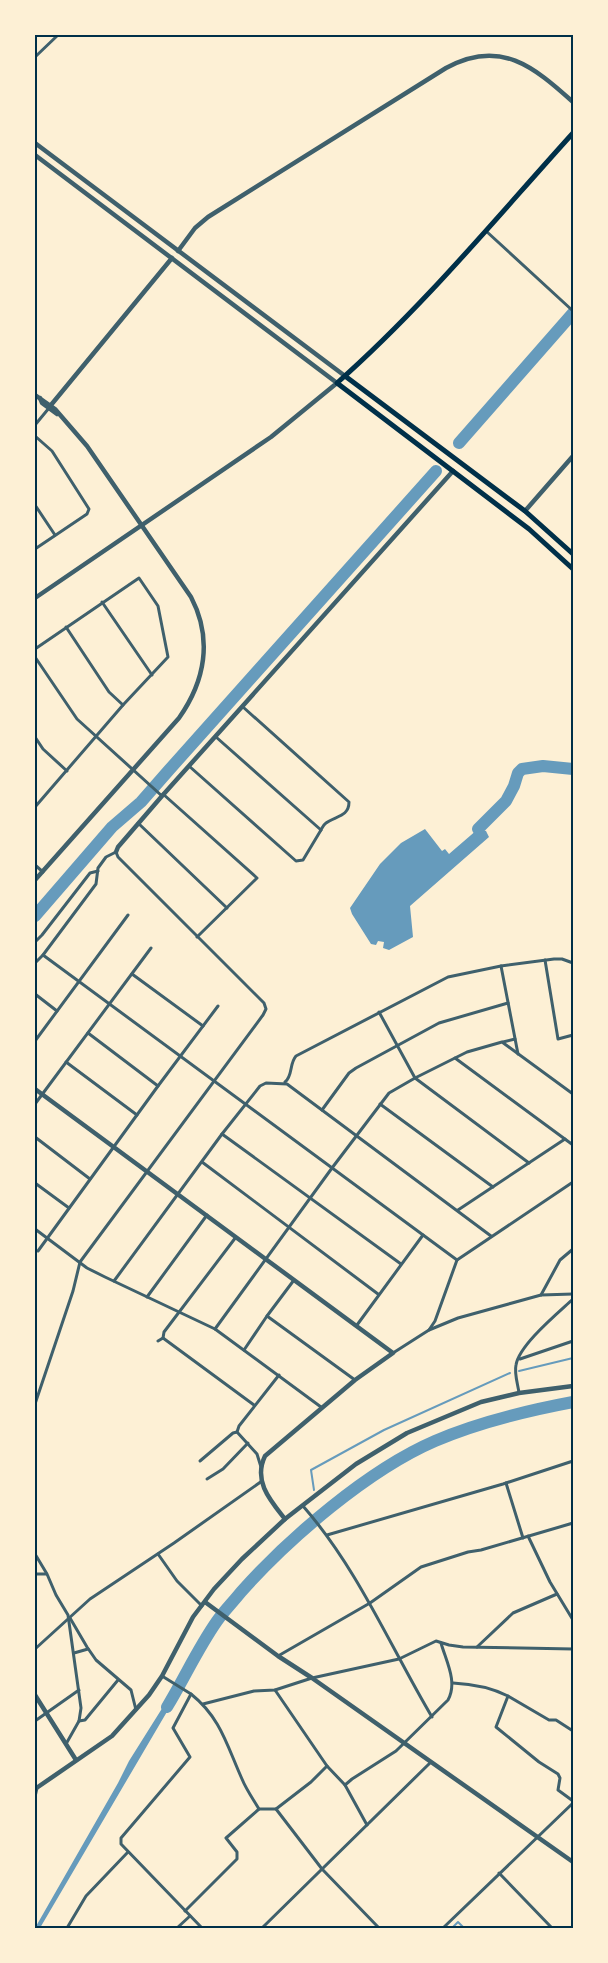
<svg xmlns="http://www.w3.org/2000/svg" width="608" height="1963" font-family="'Alegreya Sans',sans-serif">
<rect width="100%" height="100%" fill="#fdf0d5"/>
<g fill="#669bbc">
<path d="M425 829 442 851 445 849 449 854 478 829 486 831 489 837 410 906 413 937 389 950 383 948 384 942 378 941 376 945 371 944 352 914 350 908 380 864 401 843Z"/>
<path d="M173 1691 178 1693 40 1928H35L118 1783 129 1761Z"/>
</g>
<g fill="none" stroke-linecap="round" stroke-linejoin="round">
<g stroke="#669bbc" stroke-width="2">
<path d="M519 1371 573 1358"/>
<path d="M314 1490 311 1470 384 1430 510 1373"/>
<path d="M452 1928 458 1922 464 1928"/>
</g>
<g stroke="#669bbc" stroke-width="12">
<path d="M459 443 573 313"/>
<path d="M478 829 506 801 514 786 518 773 522 769 543 766 573 769"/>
<path d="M35 916 112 827 141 802 169 770 436 471"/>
<path d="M167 1707C184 1679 198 1648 217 1621 224 1611 233 1602 241 1592 289 1538 368 1470 435 1441 479 1422 525 1411 573 1402"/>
</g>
<g stroke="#3f606c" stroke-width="3">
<path d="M35 57 58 35"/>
<path d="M486 231 573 311"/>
<path d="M35 425 49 408"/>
<path d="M35 436 52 451 89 509 87 514 35 549"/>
<path d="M35 505 55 535"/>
<path d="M102 602 152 675"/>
<path d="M66 627 109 692 123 705"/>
<path d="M35 649 139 578 158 606 168 657 123 705 35 807"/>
<path d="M35 657 77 719 162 796"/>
<path d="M243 707 349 802C349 817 335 816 326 823 323 825 322 828 321 830"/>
<path d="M35 737 43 749 67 771"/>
<path d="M189 766 296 861 303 860 321 830 216 737"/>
<path d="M163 794 257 878 197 937"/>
<path d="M138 823 227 908"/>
<path d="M35 865 43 872"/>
<path d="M35 942 42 935 90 873 98 871"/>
<path d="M43 955 457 1260"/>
<path d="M545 960 558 1039 573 1035"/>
<path d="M35 963 43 955 96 884 98 868 106 857 116 852 118 857 264 1003 266 1009 263 1015 80 1262 73 1291 35 1404"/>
<path d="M501 966 518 1054"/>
<path d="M132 974 203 1026"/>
<path d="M35 994 57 1011"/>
<path d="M379 1012 415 1078 529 1163"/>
<path d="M88 1033 158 1086"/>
<path d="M35 1041 128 915"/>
<path d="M503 1042 515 1039"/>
<path d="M455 1058 573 1145"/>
<path d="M66 1062 137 1115"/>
<path d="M285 1082C293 1076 289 1064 296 1056L448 977 501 966 554 959H562L573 963"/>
<path d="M35 1104 151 948"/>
<path d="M380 1104 493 1187"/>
<path d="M322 1110 349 1073 356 1068 439 1023 508 1003"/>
<path d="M222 1134 401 1264"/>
<path d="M35 1137 90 1179"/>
<path d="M202 1162 378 1294"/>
<path d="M35 1183 69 1208"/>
<path d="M458 1210 565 1139"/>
<path d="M35 1229 87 1268 105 1277 215 1329 321 1407"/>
<path d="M38 1251 158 1086 218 1006"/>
<path d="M114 1281 222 1134 260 1086 266 1083 287 1084 491 1236"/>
<path d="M541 1295 560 1260 573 1249"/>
<path d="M147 1297 207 1215"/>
<path d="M267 1316 355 1380"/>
<path d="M357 1325 423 1235"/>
<path d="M215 1329 332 1168 389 1093 415 1078 467 1052 502 1042 573 1094"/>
<path d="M429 1330 435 1321 457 1260 573 1182"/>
<path d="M163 1338 254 1405"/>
<path d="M158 1341 163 1338 164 1332 236 1237"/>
<path d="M244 1350 267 1316 294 1280"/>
<path d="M393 1353 429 1330 458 1318 541 1295 573 1294"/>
<path d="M520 1359 573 1341"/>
<path d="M519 1393C518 1385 514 1373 516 1365 519 1345 558 1313 573 1299"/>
<path d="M200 1461 233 1433 237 1432"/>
<path d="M261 1467 257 1454 237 1432 239 1426 279 1375"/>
<path d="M207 1479 223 1469 248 1443"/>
<path d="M506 1483 523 1538"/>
<path d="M303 1506C358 1569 390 1646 432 1717"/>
<path d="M327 1535 503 1484 573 1461"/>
<path d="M528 1536 550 1582 573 1620"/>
<path d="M35 1554 47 1574 56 1595 68 1615 81 1708 79 1721 66 1744"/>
<path d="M158 1554 177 1581 202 1606"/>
<path d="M35 1574H46"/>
<path d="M70 1618 87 1647 96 1660 131 1690 136 1710"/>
<path d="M477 1647 513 1613 557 1594"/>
<path d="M35 1649 90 1599 174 1543 262 1481"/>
<path d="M74 1653 88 1649"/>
<path d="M278 1656 370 1603 421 1567 468 1552 481 1550 573 1523"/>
<path d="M162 1676 191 1694 173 1728 190 1757 121 1838V1844L202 1928"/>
<path d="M453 1683C473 1684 490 1687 508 1696L496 1727 539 1762 558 1774 560 1778 558 1790 573 1801"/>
<path d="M275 1690 327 1766 345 1785 367 1825"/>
<path d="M191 1694C221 1718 227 1746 242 1779 246 1789 253 1799 259 1809H276L322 1869 379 1928"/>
<path d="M508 1696 549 1720H556L573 1731"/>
<path d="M203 1704 254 1691 275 1690 312 1678 399 1659 436 1641 449 1645 463 1647 573 1649"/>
<path d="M35 1721 79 1690"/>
<path d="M79 1721 85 1720 118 1680"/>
<path d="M345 1785 352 1779 396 1751 448 1700C458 1682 446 1661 441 1643"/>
<path d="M35 1797 37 1788"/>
<path d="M276 1809 311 1782 327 1766"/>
<path d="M499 1873 552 1928"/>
<path d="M185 1911 237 1859V1852L226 1838 259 1809"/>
<path d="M67 1928 86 1896 128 1852"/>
<path d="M177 1928 190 1916"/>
<path d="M262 1928 431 1762"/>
<path d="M443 1928 573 1803"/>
</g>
<g stroke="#3f606c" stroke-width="4.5">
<path d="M35 143 345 376"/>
<path d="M35 155 337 383 271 437 35 598"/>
<path d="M178 251 195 228 208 217 446 68C500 38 534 67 573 102"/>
<path d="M35 395 55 409 87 446 191 597C213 639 205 681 179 718L35 880"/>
<path d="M40 398 42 403 57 414"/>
<path d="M51 405 172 258"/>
<path d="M525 511 573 456"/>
<path d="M116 852 118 847 162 796 453 471"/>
<path d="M35 1089 393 1353 355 1380 265 1456C253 1481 270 1500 285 1519"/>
<path d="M205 1602 278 1656 312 1678 573 1862"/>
<path d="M35 1695 76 1760"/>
<path d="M35 1789 112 1736 149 1695 162 1676 193 1617 214 1589 242 1559 285 1519 356 1464 407 1433 481 1402 519 1393 573 1386"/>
</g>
<g stroke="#003049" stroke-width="5">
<path d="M573 133C496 218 423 307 337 383L529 529 573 569"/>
<path d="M345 376 525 511 573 554"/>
</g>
</g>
<rect width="608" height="1963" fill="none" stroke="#fdf0d5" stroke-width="72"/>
<rect x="36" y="36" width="536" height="1891" fill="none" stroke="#003049" stroke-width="2"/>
</svg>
